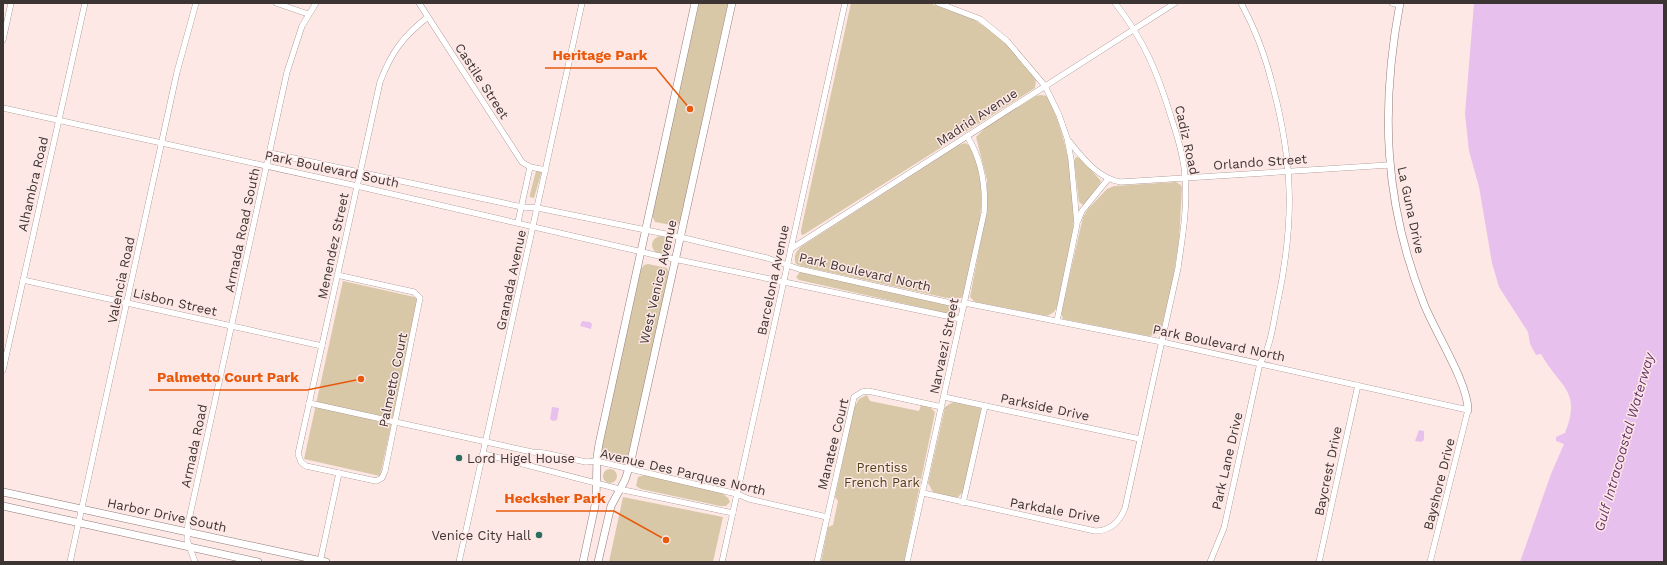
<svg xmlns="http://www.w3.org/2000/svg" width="1667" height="565" font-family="'Work Sans',sans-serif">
<rect width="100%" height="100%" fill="#fee8e6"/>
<g fill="#d8c8a7">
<path d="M699 3H728L680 222 677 226 655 222 652 215Z"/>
<path d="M851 3H929L973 19 993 32 1014 52 1036 80 1035 88 803 235 801 234V230Z"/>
<path d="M1041 95 1047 96C1065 130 1078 191 1073 229 1069 255 1063 281 1057 307L1054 312 1047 316 975 302 970 297 987 208V180L976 137 986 127 1036 96Z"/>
<path d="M965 143C972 146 973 152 975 158 991 202 973 250 964 294L961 298H947L801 266 796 264C793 256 796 251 802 246L959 145Z"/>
<path d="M1076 157 1080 158 1101 181 1099 185 1083 205 1079 202 1074 161Z"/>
<path d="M536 171 541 172V174L534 198 530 197V194Z"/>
<path d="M1176 182 1181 185 1182 188 1179 240 1173 279 1161 330 1155 335 1148 336 1063 319 1061 313 1083 217 1088 209 1107 189 1114 186Z"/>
<circle cx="661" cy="245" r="9"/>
<path d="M648 264 667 268 669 272 631 447 627 457 621 460 604 455 601 449 641 269 644 265Z"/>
<path d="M800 272 951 306 954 311 950 314 799 280 796 277Z"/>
<path d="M343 281 419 298 380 476 304 459Z"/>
<path d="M867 395 870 401 919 411 921 405 931 408 935 412 904 562H821L828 527 833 525 838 501 835 497 854 408 859 399Z"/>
<path d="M953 402 981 408V410L963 492 957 498 933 492 928 483 945 407Z"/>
<circle cx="610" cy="476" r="7"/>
<path d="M645 475 722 493 728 498 730 502 726 506H720L641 489 636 486 638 477Z"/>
<path d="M623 497 723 517 713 562H609Z"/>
</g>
<g fill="#e8c0ed">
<path d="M1474 3H1664V562H1520L1551 474 1564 444 1556 441V437L1565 433C1582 390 1560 388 1541 354L1536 355 1530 344 1528 332 1499 287 1492 263 1479 187 1469 151 1465 114Z"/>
<path d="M582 321 590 322 592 324 591 329 580 326Z"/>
<path d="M552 407 559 408 557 420 553 421 550 419Z"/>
<path d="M1419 430 1424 431V440L1421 442 1415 441Z"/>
</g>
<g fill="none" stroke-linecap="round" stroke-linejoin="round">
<defs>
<g id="minor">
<path d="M276 3 308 14"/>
<path d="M419 3 522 162 530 167 546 170"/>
<path d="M938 3 980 19 1007 41 1045 86 1059 115 1067 138 1071 159 1077 224 1057 321"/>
<path d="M1392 3 1400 5"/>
<path d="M3 40 11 3"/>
<path d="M3 108 357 186 655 255 961 319"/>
<path d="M1068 140C1082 157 1098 179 1121 182L1389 165"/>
<path d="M270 153 522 207 538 208 680 237 767 258 799 269 964 306"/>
<path d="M1078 221 1082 211 1108 179"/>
<path d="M518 222 530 167"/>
<path d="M791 249 1175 3"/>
<path d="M337 275 414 292 420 298 385 471 382 478 376 481 306 466 301 462 298 454 380 82C391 53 403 36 428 17"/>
<path d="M23 280 322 346"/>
<path d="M965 303 1162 342 1468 410 1430 562"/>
<path d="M3 370 85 3"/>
<path d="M944 397 1140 439"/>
<path d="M309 403 532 452 544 453 586 462 596 461 737 494 749 499 827 517"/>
<path d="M484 454 619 489 733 513"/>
<path d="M923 493 1095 531C1111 531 1120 521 1125 508L1178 268C1182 239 1188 206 1185 177 1184 157 1178 138 1172 120 1158 74 1145 41 1115 3"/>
<path d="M963 503 985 406"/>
<path d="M70 562 177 72 196 3"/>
<path d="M195 562 187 540 188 524 287 72 302 26 316 3"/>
<path d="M320 562 339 473"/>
<path d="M459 562 582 3"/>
<path d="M722 562 845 3"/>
<path d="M817 562 854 397 862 392 868 391 942 407"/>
<path d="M907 562 984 213C986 185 982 160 967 136"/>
<path d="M1210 562 1224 528 1260 363C1271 347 1273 324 1277 305 1294 226 1294 166 1273 87 1266 58 1256 30 1241 3"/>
<path d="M1319 562 1358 385"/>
</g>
<g id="tertiary">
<path d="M1400 3C1380 109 1384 203 1424 304 1435 332 1468 383 1468 410"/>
<path d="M3 492 326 562"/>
<path d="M3 506 258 562"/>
<path d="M583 562 596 501 597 457 599 444 695 3"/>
<path d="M598 562 611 506 625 480 630 465 732 3"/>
</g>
</defs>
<use href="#minor" stroke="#8e7b79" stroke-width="6"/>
<use href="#tertiary" stroke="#8e7b79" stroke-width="8"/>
<use href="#minor" stroke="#fff" stroke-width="5.5"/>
<use href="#tertiary" stroke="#fff" stroke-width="7"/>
</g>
<g fill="#2a6e5f" stroke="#fee8e6" stroke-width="1.5">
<circle cx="459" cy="458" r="4"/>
<circle cx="539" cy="535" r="4"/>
</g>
<g text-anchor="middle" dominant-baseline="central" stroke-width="3" stroke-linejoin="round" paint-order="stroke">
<g font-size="13" fill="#3c3433" stroke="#fee8e6">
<text transform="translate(482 81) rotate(57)">Castile Street</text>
<text transform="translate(977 117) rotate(-33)">Madrid Avenue</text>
<text transform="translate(1187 140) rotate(77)">Cadiz Road</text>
<text transform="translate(1260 162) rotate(-4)">Orlando Street</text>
<text transform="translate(332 169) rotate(12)">Park Boulevard South</text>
<text transform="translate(33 184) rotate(-77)">Alhambra Road</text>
<text transform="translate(1411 210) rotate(78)">La Guna Drive</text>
<text transform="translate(242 230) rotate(-78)">Armada Road South</text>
<text transform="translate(333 246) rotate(-78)">Menendez Street</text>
<text transform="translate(865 272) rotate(13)">Park Boulevard North</text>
<text transform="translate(121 280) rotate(-78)">Valencia Road</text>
<text transform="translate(511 280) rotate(-78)">Granada Avenue</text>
<text transform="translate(773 280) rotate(-78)">Barcelona Avenue</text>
<text transform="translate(658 282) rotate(-77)">West Venice Avenue</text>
<text transform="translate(175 302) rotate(13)">Lisbon Street</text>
<text transform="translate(1219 343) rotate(12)">Park Boulevard North</text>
<text transform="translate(944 346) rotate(-78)">Narvaezi Street</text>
<text transform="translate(393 380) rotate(-78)">Palmetto Court</text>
<text transform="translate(1045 407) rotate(12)">Parkside Drive</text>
<text transform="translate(833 444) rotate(-76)">Manatee Court</text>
<text transform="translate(194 446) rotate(-78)">Armada Road</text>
<text transform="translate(1227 461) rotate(-77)">Park Lane Drive</text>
<text transform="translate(1328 471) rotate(-78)">Baycrest Drive</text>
<text transform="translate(683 472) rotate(13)">Avenue Des Parques North</text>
<text transform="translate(1439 484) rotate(-76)">Bayshore Drive</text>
<text transform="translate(1055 510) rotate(10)">Parkdale Drive</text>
<text transform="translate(167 515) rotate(12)">Harbor Drive South</text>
</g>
<g font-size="13" fill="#3c3433" stroke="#fee8e6" text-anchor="start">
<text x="467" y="458">Lord Higel House</text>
<text x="531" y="535" text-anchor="end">Venice City Hall</text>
</g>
<g font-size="13" fill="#523f16" stroke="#fee8e6">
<text x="882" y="467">Prentiss<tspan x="882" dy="15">French Park</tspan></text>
</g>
<g font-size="14" font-style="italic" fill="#65356c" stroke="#fee8e6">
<text transform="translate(1624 442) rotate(-74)">Gulf Intracoastal Waterway</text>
</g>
</g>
<path fill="none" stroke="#e8590c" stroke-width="1.5" d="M690 109L656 68H545M361 379L307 390H149M666 540L614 511H496"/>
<g fill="#e8590c" stroke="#fee8e6" stroke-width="1.5">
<circle cx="690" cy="109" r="4"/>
<circle cx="361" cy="379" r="4"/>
<circle cx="666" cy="540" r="4"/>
</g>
<g font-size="14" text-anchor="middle" font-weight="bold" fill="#e8590c" stroke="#fee8e6" stroke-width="3" stroke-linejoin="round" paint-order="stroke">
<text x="600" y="60">Heritage Park</text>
<text x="228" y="382">Palmetto Court Park</text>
<text x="555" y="503">Hecksher Park</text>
</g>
<rect width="1667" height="565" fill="none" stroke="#3c3433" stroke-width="8"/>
</svg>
